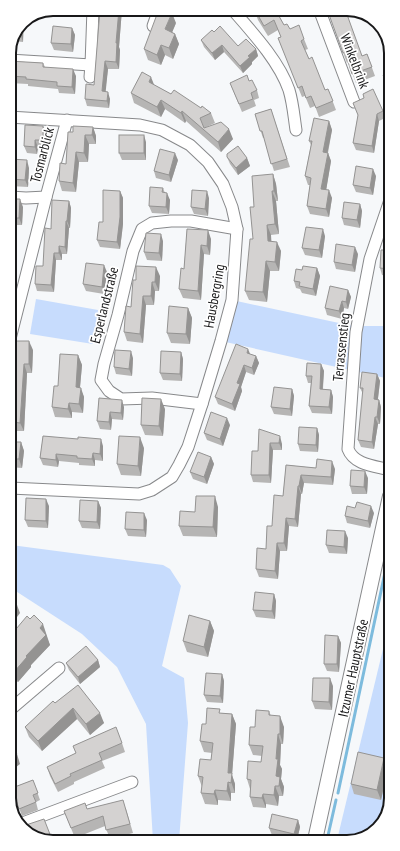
<svg xmlns="http://www.w3.org/2000/svg" width="400" height="851" font-family="'PT Sans Narrow',sans-serif">
<rect width="100%" height="100%" fill="#f6f8fa"/>
<g fill="#c7dcfd">
<path d="M36 299 98 310 93 344 30 334Z"/>
<path d="M232 300 353 326H389L390 379 221 341Z"/>
<path d="M11 545 163 565 170 569 181 586 162 666 184 678 188 723 179 841H153L146 724 117 667 82 634 11 588Z"/>
<path d="M383 649 390 651 391 801 382 825 362 840H337Z"/>
</g>
<g fill="none" stroke-linecap="round" stroke-linejoin="round">
<g stroke="#7dbbdd" stroke-width="3">
<path d="M338 793 390 549"/>
<path d="M327 840 336 800"/>
</g>
<defs>
<g id="minor">
<path d="M232 9C252 32 279 61 289 90 293 103 294 117 296 130"/>
<path d="M319 9 354 102"/>
<path d="M153 26 159 9"/>
<path d="M9 60 91 65 93 9"/>
<path d="M90 77 91 65"/>
<path d="M9 117 140 125 162 130 190 145 208 162 223 184 232 207 237 229 232 300 221 341 202 404 188 447 179 465 172 477 152 490 139 494 10 488"/>
<path d="M10 197 26 198 46 197 67 120"/>
<path d="M389 203 370 259 356 332 348 449C354 465 375 466 390 470"/>
<path d="M10 339 46 197"/>
<path d="M202 404 152 398 121 399 109 391 101 380 104 364 118 315 133 251 142 229 152 223 171 221H191L237 229"/>
<path d="M11 709 59 668"/>
<path d="M20 824 132 782"/>
</g>
<path id="major" d="M315 840 390 496"/>
</defs>
<use href="#minor" stroke="#88898b" stroke-width="13"/>
<use href="#major" stroke="#88898b" stroke-width="16"/>
<use href="#minor" stroke="#fff" stroke-width="11"/>
<use href="#major" stroke="#fff" stroke-width="14"/>
</g>
<g fill="#b6b5b4">
<path d="M54 9H72L71 14H56Z"/>
<path d="M100 9H122L119 47 120 50 119 69H108L105 92 110 99 109 108 87 106 85 99 94 85Z"/>
<path d="M254 9H275L284 25 304 39 308 49 305 50 309 59 325 90 328 89 336 110 319 117 315 106 310 108 305 96 302 97 278 38 281 37 278 30 268 36 258 20 255 12Z"/>
<path d="M327 9 362 56 367 54 375 76 356 83 348 62 347 63Z"/>
<path d="M22 22 23 42 13 41Z"/>
<path d="M176 23 172 32 175 34 179 44 173 59 165 55 161 65 148 60 144 49Z"/>
<path d="M72 28 75 35 73 52 54 50 51 43Z"/>
<path d="M214 32 238 46 256 49 258 56 252 62V64L243 73 224 52 215 60 204 47 201 40Z"/>
<path d="M9 61 43 63 45 67 76 76 75 94 59 93 58 89 28 86V84L9 83Z"/>
<path d="M389 73V89L383 75Z"/>
<path d="M249 81 257 90 259 98 254 100 256 106 242 112 230 83Z"/>
<path d="M154 85 171 94 201 108 211 113 215 123 204 128 233 139 221 152 186 121 185 123 165 109 161 117 134 103 131 93Z"/>
<path d="M353 103 383 111 385 118 379 121 374 153 356 150 353 143 358 115Z"/>
<path d="M271 109 290 167 274 171 264 138H263L255 114Z"/>
<path d="M329 121 332 130 328 153 331 161 326 190 332 198 329 217 310 214 307 206 310 185H308L305 176 311 145 309 141Z"/>
<path d="M93 127 96 136V144H89L88 162H79L76 192 62 191 59 181 66 164 73 132Z"/>
<path d="M46 133 45 147H38L37 154 27 153 24 146Z"/>
<path d="M146 142V160H122L119 153Z"/>
<path d="M227 157 247 158 250 166 238 175 230 164Z"/>
<path d="M9 159 29 168 28 187 10 186Z"/>
<path d="M178 160 171 182 156 178 154 171Z"/>
<path d="M273 174 276 184 278 201H276L279 234 271 235V241L281 251 279 271H270L267 302 249 300 245 291 253 239 254 207Z"/>
<path d="M376 176 373 195 356 192 353 185Z"/>
<path d="M163 188 165 193 170 200 169 214 152 213 149 206Z"/>
<path d="M120 191 123 198V224L120 249 100 247 97 240 103 222Z"/>
<path d="M209 198 208 216 194 214 191 207Z"/>
<path d="M10 199 23 207 22 225H10Z"/>
<path d="M69 201 71 208 70 228H69L67 254H62V260H56L54 292 37 291 35 284 43 266 51 229Z"/>
<path d="M360 204 362 211 360 228 344 225 342 218Z"/>
<path d="M187 229 211 239 210 255 204 254 201 300 183 298 179 289 184 269Z"/>
<path d="M325 236 322 258 305 255 302 248Z"/>
<path d="M163 241 162 261 147 260 144 252Z"/>
<path d="M389 243V299L387 298 384 291 388 276 382 275 380 268 389 250Z"/>
<path d="M358 254 355 272 336 269 334 262Z"/>
<path d="M317 268 320 276 316 296 302 293 300 289 296 288 294 281 302 270Z"/>
<path d="M107 272 104 294 86 291 83 284Z"/>
<path d="M160 276 159 291H155L154 305H146L143 343 127 341 124 332 131 307 136 280Z"/>
<path d="M348 290 351 297 348 309 344 308 342 319 327 315 325 308Z"/>
<path d="M188 308 192 318 190 344 171 343 167 333Z"/>
<path d="M33 350 32 373H27L24 431H16L15 442H21L24 451 22 468 10 467V374H11Z"/>
<path d="M181 352 183 359 182 381 163 380 160 373Z"/>
<path d="M250 354 256 356 259 363 254 375 246 372 241 387 242 391 235 411 218 404 215 397Z"/>
<path d="M78 355 82 365 80 388 84 397 83 413 72 412V418L55 417 52 407 58 386Z"/>
<path d="M133 358 132 376 116 374 114 367Z"/>
<path d="M321 364 324 371 323 389 331 390 333 397 332 414 312 413 309 406 311 383H308L306 376Z"/>
<path d="M377 374 380 381 378 399 379 400 381 407 380 424H378L374 449 361 447 358 440 363 394 360 388Z"/>
<path d="M292 389 294 396 292 416 274 414 271 407Z"/>
<path d="M99 398 124 407 123 420 112 419 111 430 100 429 97 421Z"/>
<path d="M165 409 163 436 145 435 141 425Z"/>
<path d="M230 425 223 446 207 440 204 433Z"/>
<path d="M317 428 319 435 318 452 300 451 298 444Z"/>
<path d="M259 429 282 444V450H273L271 483 253 482 251 475 258 451Z"/>
<path d="M43 436 103 446V461L95 460V466L79 465V463L59 461 58 467 43 465 40 458Z"/>
<path d="M144 448 141 476 121 475 117 464Z"/>
<path d="M211 457 214 464 207 484 193 479 190 472Z"/>
<path d="M286 465 316 468 335 469 333 485 304 483 302 494H301L298 527 289 526 287 551H280L278 579 259 577 256 569 266 549 283 496Z"/>
<path d="M368 478 367 494H352L350 486Z"/>
<path d="M98 501 101 508 100 529 82 528 79 521Z"/>
<path d="M49 506 48 528 28 527 25 520Z"/>
<path d="M218 507 217 537 183 536 179 526 195 512Z"/>
<path d="M374 513 370 528 347 523 345 516Z"/>
<path d="M147 520 146 537 128 536 125 529Z"/>
<path d="M348 538 347 554 329 553 326 545Z"/>
<path d="M274 594 276 601 275 619 256 617 253 610Z"/>
<path d="M210 621 214 631 208 657 187 652 183 641Z"/>
<path d="M11 635H47L46 636 50 645 31 665V667L18 682 16 681 11 686Z"/>
<path d="M338 636 341 643 339 672 327 671 324 664Z"/>
<path d="M98 660 100 667 80 684 69 670 66 663Z"/>
<path d="M222 674 224 681 223 703 207 702 204 695Z"/>
<path d="M78 685 104 723 90 735 77 719 42 751 29 737 25 727Z"/>
<path d="M333 686 332 710 315 709 312 701Z"/>
<path d="M269 711 271 716 284 727 283 744H281L280 765 282 769 281 779 284 787 283 796H279L278 806 266 804V808L253 807 250 797V789L247 779 261 762 262 756 253 755 249 745 255 727Z"/>
<path d="M221 713 232 714 236 724 232 775 235 784V793H231V801L218 800V805L205 804 201 793 202 787 198 776 211 760 212 753 204 752 200 741 206 724Z"/>
<path d="M122 743 125 752 102 761 105 768 74 782V784L58 792 50 776 47 767 76 753 73 746Z"/>
<path d="M388 768 381 800 354 794 351 784Z"/>
<path d="M33 780 40 800 36 802 38 810 22 816 12 788Z"/>
<path d="M87 809H126L133 833 110 839 105 826 75 838 64 811Z"/>
<path d="M298 820 300 827 297 840H295L272 835 269 828Z"/>
</g>
<g fill="#949392">
<path d="M69 9H72L71 14Z"/>
<path d="M119 9H122L119 47 120 50 119 69 116 62V43Z"/>
<path d="M172 13 176 23 169 40 165 29Z"/>
<path d="M24 21 23 42 20 33V26L22 22Z"/>
<path d="M72 28 75 35 73 52 71 44Z"/>
<path d="M175 34 179 44 173 59 169 48Z"/>
<path d="M161 45 165 55 161 65 157 55Z"/>
<path d="M222 45 224 52 215 60 212 53Z"/>
<path d="M256 49 258 56 252 62V64L243 73 240 66 248 56Z"/>
<path d="M105 61 108 69 105 98 102 91Z"/>
<path d="M73 69 76 76 75 94 72 87Z"/>
<path d="M151 77 155 87 149 82Z"/>
<path d="M108 92 110 99 109 108 107 101Z"/>
<path d="M161 100 165 109 161 117 157 107Z"/>
<path d="M182 111 186 121 185 123 181 113Z"/>
<path d="M377 114 379 121 374 153 372 146Z"/>
<path d="M329 121 332 130 326 160 323 152Z"/>
<path d="M43 126 46 133 45 147 43 140Z"/>
<path d="M93 127 96 136V144L92 135Z"/>
<path d="M229 129 233 139 221 152 218 142Z"/>
<path d="M85 135 89 144 88 162 84 153Z"/>
<path d="M144 135 146 142V160L144 153Z"/>
<path d="M35 140 38 147 37 154 35 147Z"/>
<path d="M76 152 79 162 76 192 73 183Z"/>
<path d="M175 153 178 160 171 182 169 175Z"/>
<path d="M328 153 331 161 325 197 321 189Z"/>
<path d="M247 158 250 166 238 175 236 168Z"/>
<path d="M27 160 29 168 28 187 25 180Z"/>
<path d="M373 169 376 176 373 195 370 188Z"/>
<path d="M273 174 276 184 278 201 274 191Z"/>
<path d="M329 190 332 198 329 217 326 209Z"/>
<path d="M120 191 123 198V224L120 249 117 242Z"/>
<path d="M207 191 209 198 208 216 205 209Z"/>
<path d="M272 191 276 201 279 234 275 224Z"/>
<path d="M167 193 170 200 169 214 166 207Z"/>
<path d="M20 199 23 207 22 225 19 218Z"/>
<path d="M69 201 71 208 70 228 67 221Z"/>
<path d="M360 204 362 211 360 228 357 220Z"/>
<path d="M66 221 69 228 67 254 65 247Z"/>
<path d="M267 225 271 235 272 251 268 241Z"/>
<path d="M323 229 325 236 322 258 319 250Z"/>
<path d="M208 230 211 239 210 255 207 246Z"/>
<path d="M161 234 163 241 162 261 159 253Z"/>
<path d="M10 235 12 241 10 260Z"/>
<path d="M277 242 281 251 279 271 275 262Z"/>
<path d="M201 245 204 254 201 300 198 291Z"/>
<path d="M59 246 62 254V260L59 253Z"/>
<path d="M355 247 358 254 355 272 352 265Z"/>
<path d="M54 253 56 260 54 292 51 285Z"/>
<path d="M266 261 270 271 267 302 263 292Z"/>
<path d="M104 265 107 272 104 294 102 287Z"/>
<path d="M156 267 160 276 159 291 155 282Z"/>
<path d="M317 268 320 276 316 296 313 289Z"/>
<path d="M152 282 155 291 154 305 151 296Z"/>
<path d="M348 290 351 297 348 309 346 302Z"/>
<path d="M143 296 146 305 143 343 140 334Z"/>
<path d="M342 301 344 308 342 319 339 311Z"/>
<path d="M188 308 192 318 190 344 186 334Z"/>
<path d="M29 341 33 350 32 373 29 364Z"/>
<path d="M248 349 251 356 247 353Z"/>
<path d="M131 351 133 358 132 376 129 369Z"/>
<path d="M181 352 183 359 182 381 180 374Z"/>
<path d="M78 355 82 365 79 397 76 387Z"/>
<path d="M256 356 259 363 254 375 252 368Z"/>
<path d="M24 364 27 373 24 431 20 423Z"/>
<path d="M321 364 324 371 322 396 320 389Z"/>
<path d="M244 365 246 372 241 387 242 391 235 411 232 404 237 383Z"/>
<path d="M377 374 380 381 377 406 374 399Z"/>
<path d="M81 388 84 397 83 413 79 404Z"/>
<path d="M292 389 294 396 292 416 290 409Z"/>
<path d="M331 390 333 397 332 414 329 407Z"/>
<path d="M161 399 165 409 163 436 159 426Z"/>
<path d="M122 400 124 407 123 420 121 413Z"/>
<path d="M379 400 381 407 380 424 377 417Z"/>
<path d="M69 403 72 412V418L68 409Z"/>
<path d="M110 412 112 419 111 430 109 422Z"/>
<path d="M375 417 378 424 374 449 372 442Z"/>
<path d="M227 418 230 425 223 446 220 439Z"/>
<path d="M13 422 16 431 15 450 12 442Z"/>
<path d="M317 428 319 435 318 452 316 445Z"/>
<path d="M280 436 282 444V450L279 443Z"/>
<path d="M140 437 144 448 141 476 138 466Z"/>
<path d="M101 439 103 446V461L100 454Z"/>
<path d="M21 442 24 451 22 468 19 459Z"/>
<path d="M270 443 273 450 271 483 269 475Z"/>
<path d="M93 453 95 460V466L92 459Z"/>
<path d="M56 454 59 461 58 467 56 460Z"/>
<path d="M211 457 214 464 207 484 204 477Z"/>
<path d="M332 461 335 469 333 485 331 477Z"/>
<path d="M365 471 368 478 367 494 364 487Z"/>
<path d="M301 475 304 483 302 494 299 486Z"/>
<path d="M298 486 301 494 298 527 295 519Z"/>
<path d="M215 496 218 507 217 537 213 527Z"/>
<path d="M46 499 49 506 48 528 46 521Z"/>
<path d="M98 501 101 508 100 529 97 522Z"/>
<path d="M371 506 374 513 370 528 368 521Z"/>
<path d="M144 513 147 520 146 537 144 530Z"/>
<path d="M286 518 289 526 287 551 284 543Z"/>
<path d="M345 531 348 538 347 554 344 547Z"/>
<path d="M277 543 280 551 278 579 275 571Z"/>
<path d="M274 594 276 601 275 619 272 611Z"/>
<path d="M17 605 20 613 11 625V612Z"/>
<path d="M210 621 214 631 208 657 204 647Z"/>
<path d="M43 624 50 645 31 665V667L18 682 14 672 26 656 40 628Z"/>
<path d="M338 636 341 643 339 672 337 664Z"/>
<path d="M98 660 100 667 80 684 78 677Z"/>
<path d="M12 671 16 681 11 686V672Z"/>
<path d="M222 674 224 681 223 703 220 696Z"/>
<path d="M330 678 333 686 332 710 329 702Z"/>
<path d="M73 708 77 719 42 751 38 741Z"/>
<path d="M100 713 104 723 90 735 86 724Z"/>
<path d="M232 714 236 724 232 775 235 784V793L228 773Z"/>
<path d="M280 716 284 727 283 744 280 734Z"/>
<path d="M278 734 281 744 280 765 282 769 281 779 284 787 283 796 276 776V759Z"/>
<path d="M17 754 20 764 11 771V758Z"/>
<path d="M384 758 388 768 381 800 377 790Z"/>
<path d="M228 782 231 793V801L227 791Z"/>
<path d="M275 786 279 796 278 806 274 795Z"/>
<path d="M215 790 218 800V805L214 794Z"/>
<path d="M263 794 266 804V808L262 798Z"/>
<path d="M298 820 300 827 297 840 294 834Z"/>
</g>
<g fill="#d4d2d1" stroke="#949392">
<path d="M100 9H119L116 43H117L116 62 105 61 102 91 108 92 107 101 85 99 86 84 94 85Z"/>
<path d="M159 9H162L172 13 165 29 175 34 169 48 161 45 157 55 144 49Z"/>
<path d="M256 9H275L284 25 287 24 290 29 299 25 304 39 301 41 309 59 312 57 325 90 328 89 333 101 316 108 311 96 306 98 302 86 298 88 278 38 281 37 274 20 264 26 255 10Z"/>
<path d="M327 9H345L362 56 367 54 372 67 352 74 345 52 343 53Z"/>
<path d="M20 26V33H17Z"/>
<path d="M53 26 72 28 71 44 51 43Z"/>
<path d="M220 26 238 46 246 39 256 49 248 56 250 57 240 66 222 45 212 53 201 40 212 30 214 32Z"/>
<path d="M9 61 43 63V67L73 69 72 87 57 86V82L26 79V77L9 76Z"/>
<path d="M142 72 151 77 149 82 171 94 174 90 201 108 202 106 211 113 200 118 204 128 221 122 229 129 218 142 182 111 181 113 161 100 157 107 131 93Z"/>
<path d="M389 73V85H388L383 75Z"/>
<path d="M247 75 249 81 252 80 257 90 251 93 253 99 239 104 230 83Z"/>
<path d="M373 89 383 111 377 114 372 146 353 143 358 115 353 103 364 98 363 94Z"/>
<path d="M271 109 287 159 271 164 262 131H260L255 114Z"/>
<path d="M314 118 329 121 323 152 328 153 321 189 329 190 326 209 307 206 311 178 305 176 312 141H309Z"/>
<path d="M25 125 43 126V140H35V147L24 146Z"/>
<path d="M73 126 93 127 92 135H85L84 153 76 152 73 183 59 181 60 163 66 164 68 132H73Z"/>
<rect x="119" y="135" width="25" height="18"/>
<path d="M238 146 247 158 236 168 227 157V154Z"/>
<path d="M160 149 175 153 169 175 154 171Z"/>
<path d="M9 159 27 160 25 180 9 179Z"/>
<path d="M356 166 373 169 370 188 353 185Z"/>
<path d="M273 174 274 191H272L275 224 267 225 268 241 277 242 275 262 266 261 263 292 245 291 250 239H253L250 207H254L252 176Z"/>
<path d="M150 187 163 188 162 192 167 193 166 207 149 206Z"/>
<path d="M103 190 120 191V217L117 242 97 240 99 222H103Z"/>
<path d="M192 190 207 191 205 209 191 207Z"/>
<path d="M10 199H20L19 218H10Z"/>
<path d="M52 200 69 201 67 221H66L65 247 59 246V253H54L51 285 35 284 36 266H43L45 228 51 229Z"/>
<path d="M344 202 360 204 357 220 342 218Z"/>
<path d="M306 227 323 229 319 250 302 248Z"/>
<path d="M187 229 208 230 207 246 201 245 198 291 179 289 181 268 184 269Z"/>
<path d="M146 233 161 234 159 253 144 252Z"/>
<path d="M389 243V269L380 268 381 250H389Z"/>
<path d="M336 244 355 247 352 265 334 262Z"/>
<path d="M86 263 104 265 102 287 83 284Z"/>
<path d="M136 266 156 267 155 282H152L151 296H143L140 334 124 332 126 306 131 307 133 280H136Z"/>
<path d="M303 266 317 268 313 289 299 286 300 282 294 281 296 269 302 270Z"/>
<path d="M389 271V293L384 291Z"/>
<path d="M330 286 348 290 346 302 342 301 339 311 325 308Z"/>
<path d="M169 306 188 308 186 334 167 333Z"/>
<path d="M13 341H29V364H24L20 423 13 422 12 442H21L19 459H10V374H11Z"/>
<path d="M236 344 248 349 247 353 256 356 252 368 244 365 237 383 240 384 232 404 215 397Z"/>
<path d="M115 350 131 351 129 369 114 367Z"/>
<path d="M161 351 181 352 180 374 160 373Z"/>
<path d="M60 354 78 355 76 387 81 388 79 404 69 403 68 409 52 407 54 386H58Z"/>
<path d="M307 363 321 364 320 389 331 390 329 407 309 406 312 376H306Z"/>
<path d="M362 372 377 374 374 399 379 400 377 417H375L372 442 358 440 363 388H360Z"/>
<path d="M274 387 292 389 290 409 271 407Z"/>
<path d="M99 398 122 400 121 413 110 412 109 422 97 421Z"/>
<path d="M142 398 161 399 159 426 141 425Z"/>
<path d="M211 412 227 418 220 439 204 433Z"/>
<path d="M299 427 317 428 316 445 298 444Z"/>
<path d="M259 429 280 436 279 443H270L269 475H251L252 451H258Z"/>
<path d="M43 436 78 439V437L101 439 100 454 93 453 92 459 77 458V456L56 454V460L40 458Z"/>
<path d="M119 436 140 437 138 466 117 464Z"/>
<path d="M198 452 211 457 204 477 190 472Z"/>
<path d="M317 459 332 461 331 477 301 475 299 486H298L295 519 286 518 284 543H277L275 571 256 569 257 548 266 549 267 526H272L274 495 283 496 286 465 316 468Z"/>
<path d="M351 470 365 471 364 487 350 486Z"/>
<path d="M196 496H215L213 527 179 526 180 511 195 512Z"/>
<path d="M26 498 46 499V521L25 520Z"/>
<path d="M80 500 98 501 97 522 79 521Z"/>
<path d="M357 502 371 506 368 521 345 516 347 506 355 508Z"/>
<path d="M126 512 144 513V530L125 529Z"/>
<path d="M327 530 345 531 344 547 326 545Z"/>
<path d="M255 592 274 594 272 611 253 610Z"/>
<path d="M11 600 17 605 11 612Z"/>
<path d="M34 615 43 624 40 628 46 635 26 656 27 657 14 672 12 671 11 672V635L27 616 30 619Z"/>
<path d="M189 615 210 621 204 647 183 641Z"/>
<path d="M325 635 338 636 337 664H324Z"/>
<path d="M86 646 98 660 78 677 66 663Z"/>
<path d="M206 673 222 674 220 696 204 695Z"/>
<path d="M313 678H330L329 702 312 701Z"/>
<path d="M78 685 100 713 86 724 73 708 38 741 25 727 53 701 55 703Z"/>
<path d="M207 708 220 709 219 713 232 714 228 773H232L231 783 228 782 227 791 215 790 214 794 201 793 203 777 198 776 200 759 211 760 213 743 200 741 202 724H206Z"/>
<path d="M256 710 269 711V715L280 716V734H278L276 759H278L276 776 280 777 279 786H275L274 795 263 794 262 798 250 797 251 780 247 779 248 761 261 762 263 746 249 745 250 727H255Z"/>
<path d="M116 727 122 743 99 753 102 760 70 774 71 776 55 784 47 767 76 753 73 746Z"/>
<path d="M11 746 17 754 11 758Z"/>
<path d="M358 752 384 758 377 790 351 784Z"/>
<path d="M33 780 38 793 33 795 36 802 19 809 12 788Z"/>
<path d="M123 800 130 824 106 830 103 816 71 828 64 811 85 803 87 809Z"/>
<path d="M272 814 298 820 294 834 269 828Z"/>
<path d="M44 819 53 842H50L29 834 26 825Z"/>
</g>
<g text-anchor="middle" dominant-baseline="central" stroke-width="3.5" stroke-linejoin="round" paint-order="stroke">
<g font-size="14" fill="#181819" stroke="#fff">
<text transform="translate(355 61) rotate(69)">Winkelbrink</text>
<text transform="translate(42 155) rotate(-75)">Tosmarblick</text>
<text transform="translate(214 296) rotate(-80)">Hausbergring</text>
<text transform="translate(104 305) rotate(-76)">Esperlandstraße</text>
<text transform="translate(341 347) rotate(-84)">Terrassenstieg</text>
<text transform="translate(353 668) rotate(-78)">Itzumer Hauptstraße</text>
</g>
</g>
<path d="M0 0H400V851H0ZM53 16H347A37 37 0 0 1 384 53V798A37 37 0 0 1 347 835H53A37 37 0 0 1 16 798V53A37 37 0 0 1 53 16Z" fill="#fff" fill-rule="evenodd"/>
<path fill="none" stroke="#181819" stroke-width="2" d="M53 16H347A37 37 0 0 1 384 53V798A37 37 0 0 1 347 835H53A37 37 0 0 1 16 798V53A37 37 0 0 1 53 16Z"/>
</svg>
